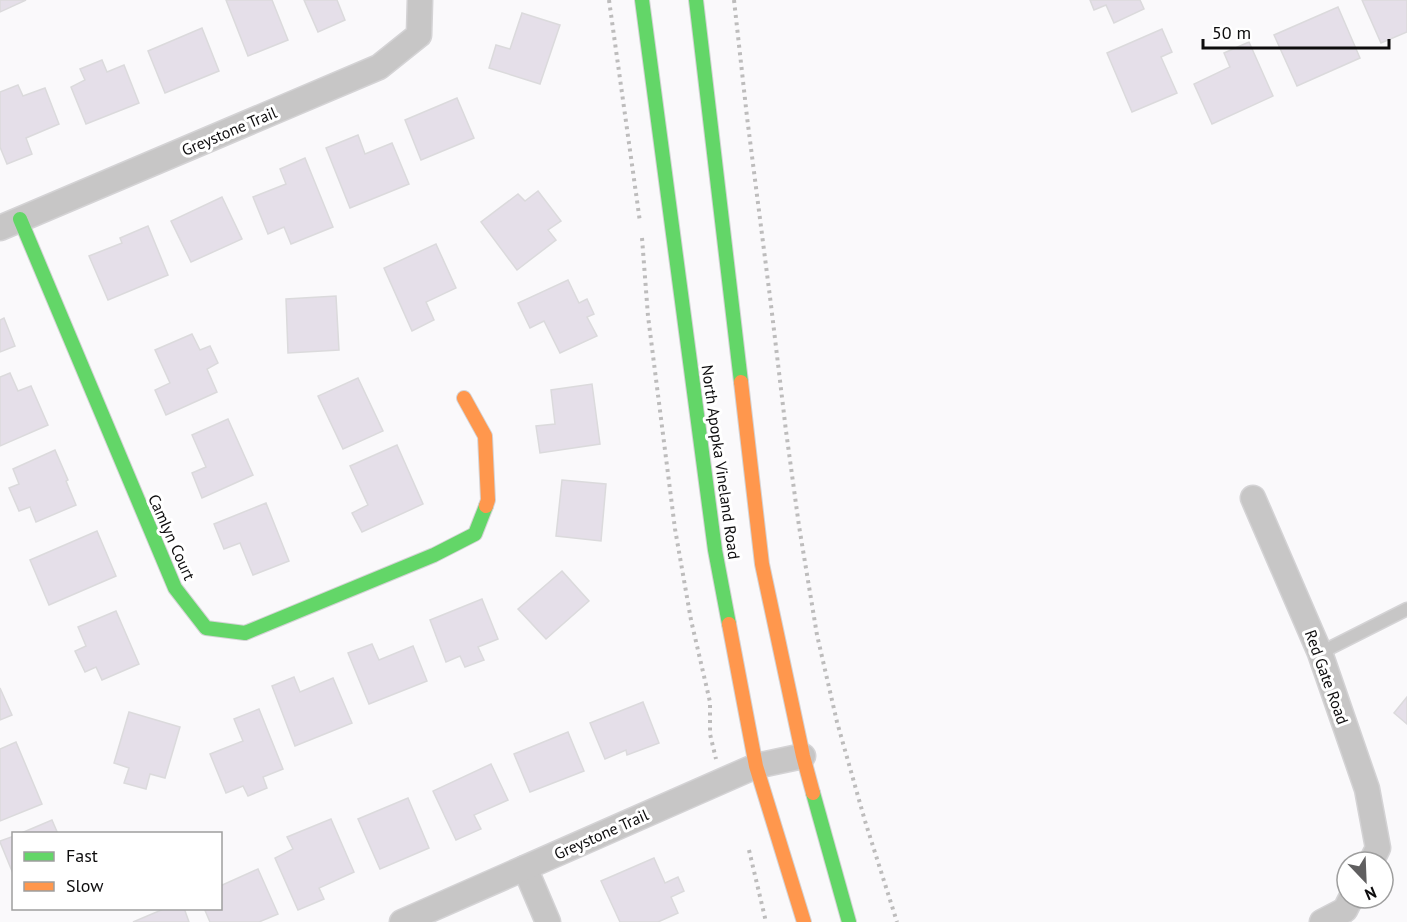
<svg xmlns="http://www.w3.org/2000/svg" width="1407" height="922" font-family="'PT Sans',sans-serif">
<rect width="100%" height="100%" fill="#faf9fb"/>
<g fill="#e5dfe9" stroke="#dbdadc" stroke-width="1.5">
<path d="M0 0H26L0 12Z"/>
<path d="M226 0H272L288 40 248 56Z"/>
<path d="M304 0H337L345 20 318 32Z"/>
<path d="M1090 0H1140L1144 9 1114 23 1106 5 1094 10Z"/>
<path d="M1362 0H1407V32L1381 43Z"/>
<path d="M1338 7 1360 58 1297 86 1274 35Z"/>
<path d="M522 13 560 25 540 84 489 68 496 45 510 49Z"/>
<path d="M202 28 219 71 165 93 148 51Z"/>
<path d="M1162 29 1172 52 1161 57 1177 93 1132 112 1107 53Z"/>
<path d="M1249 42 1273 96 1212 124 1194 84 1230 67 1224 53Z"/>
<path d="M102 60 107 72 124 65 139 103 86 124 71 87 85 80 80 69Z"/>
<path d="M18 85 23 96 45 88 59 124 26 138 32 154 7 164 0 147V92Z"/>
<path d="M457 98 474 138 421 160 405 120Z"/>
<path d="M358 135 365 154 392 143 409 184 350 208 326 148Z"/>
<path d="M305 158 333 227 291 244 284 227 268 234 253 197 286 184 280 169Z"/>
<path d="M538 191 561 221 548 230 556 240 517 270 481 222 518 194 525 201Z"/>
<path d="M222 197 242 239 191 262 171 221Z"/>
<path d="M148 226 168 275 108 300 89 256 122 243 120 238Z"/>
<path d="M436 244 456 288 426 302 434 320 412 331 384 268Z"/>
<path d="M568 280 579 303 587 299 594 314 587 317 597 336 560 353 544 321 530 328 518 303Z"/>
<path d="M336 296 339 350 288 353 286 299Z"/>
<path d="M4 318 15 346 0 352V320Z"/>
<path d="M192 334 200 350 210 346 218 363 207 369 217 392 166 415 155 390 170 383 155 350Z"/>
<path d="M10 373 18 391 31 386 48 425 0 446V377Z"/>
<path d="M358 378 383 431 343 449 318 396Z"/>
<path d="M592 384 600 444 540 453 536 426 555 424 551 390Z"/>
<path d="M228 419 253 475 202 498 192 473 206 467 192 435Z"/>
<path d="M397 445 423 504 362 532 352 513 368 505 350 466Z"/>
<path d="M55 450 68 480 66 481 76 505 36 522 30 507 19 511 9 488 19 484 13 469Z"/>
<path d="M562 480 606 484 601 541 556 536Z"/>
<path d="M266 503 289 561 253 575 240 543 224 549 214 524Z"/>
<path d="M97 531 116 576 49 605 30 560Z"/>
<path d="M562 571 589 601 546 639 518 609Z"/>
<path d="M482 599 498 639 478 647 484 660 465 667 460 656 446 662 430 620Z"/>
<path d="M116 611 139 664 102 680 96 667 85 672 75 651 86 646 78 627Z"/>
<path d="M372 644 379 660 413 646 427 681 369 704 348 653Z"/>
<path d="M294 677 300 692 333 678 352 723 295 746 272 686Z"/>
<path d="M0 688 12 715 0 720Z"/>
<path d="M1407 697V724L1394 713Z"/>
<path d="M643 702 659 743 627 755 626 750 605 759 590 723Z"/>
<path d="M259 709 283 769 263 777 267 788 248 796 243 786 226 793 210 754 243 741 234 719Z"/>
<path d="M129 712 180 727 165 778 150 774 146 789 124 783 129 768 114 763Z"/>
<path d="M568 732 584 771 530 792 514 754Z"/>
<path d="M16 742 42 804 0 821V749Z"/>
<path d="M491 764 508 800 474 815 481 829 456 840 433 791Z"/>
<path d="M408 798 429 848 380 869 358 819Z"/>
<path d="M331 819 354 872 319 888 324 899 298 910 275 858 293 849 287 837Z"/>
<path d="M52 820 58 834H19Z"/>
<path d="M14 836V876L0 842V841Z"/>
<path d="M654 858 665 883 678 877 684 891 671 897 678 913 658 922H620L601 881Z"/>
<path d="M258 869 278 914 259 922H210L204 908H220V886Z"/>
<path d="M166 908H184L189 922H133Z"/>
</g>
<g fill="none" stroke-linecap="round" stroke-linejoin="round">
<defs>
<path id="lane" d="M1320 653 1407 609"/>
<g id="street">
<path d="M0 228 379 67 419 35 420 0"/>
<path d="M1253 498 1320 653 1367 789 1378 848 1371 862"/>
<path d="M525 868 548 922"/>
<path d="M402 922 756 766 803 756"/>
<path d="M1322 922 1345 910 1351 898"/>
</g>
<g id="fast">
<path d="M642 0 715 550 729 624"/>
<path d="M696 0 741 382"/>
<path d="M20 219 175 588 206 628 245 633 434 555 475 534 486 506"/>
<path d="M813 793 849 922"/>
</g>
<g id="slow">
<path d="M741 382 762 564 803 756 813 793"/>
<path d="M464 398 485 436 488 500 486 506"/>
<path d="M729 624 756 766 804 922"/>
</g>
</defs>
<use href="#lane" stroke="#d4d3d5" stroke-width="15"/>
<use href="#street" stroke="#d4d3d5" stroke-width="27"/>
<use href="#fast" stroke="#d4d3d5" stroke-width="16"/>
<use href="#slow" stroke="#d4d3d5" stroke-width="16"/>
<g stroke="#bdbcbc" stroke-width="4" stroke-dasharray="3 4.5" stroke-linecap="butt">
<path d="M609 0 640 222"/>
<path d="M734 0 747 117 771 305 786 431 799 526 817 635 837 722 865 821 897 922"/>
<path d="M642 238 648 316 675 529 691 620 710 702V734L716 759"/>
<path d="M749 850 766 922"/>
</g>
<use href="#lane" stroke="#c7c6c6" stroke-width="12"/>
<use href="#street" stroke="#c7c6c6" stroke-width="24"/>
<use href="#fast" stroke="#63d668" stroke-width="14"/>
<use href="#slow" stroke="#ff974d" stroke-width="14"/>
</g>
<g text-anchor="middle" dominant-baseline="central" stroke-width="6" stroke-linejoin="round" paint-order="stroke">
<g font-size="16" fill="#0d0c0d" stroke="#fff">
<text transform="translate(229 131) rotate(-23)">Greystone Trail</text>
<text transform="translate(721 462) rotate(82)">North Apopka Vineland Road</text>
<text transform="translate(172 537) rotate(66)">Camlyn Court</text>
<text transform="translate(1327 677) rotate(70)">Red Gate Road</text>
<text transform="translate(601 834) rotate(-24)">Greystone Trail</text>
</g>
</g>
<rect x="12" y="832" width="210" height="78" fill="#ffffff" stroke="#9e9e9e" stroke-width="1.5"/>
<rect x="24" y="852" width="30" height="9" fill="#63d668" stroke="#9e9e9e" stroke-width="1.5"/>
<text x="66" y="862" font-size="18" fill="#0d0c0d">Fast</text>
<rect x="24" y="882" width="30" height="9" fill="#ff974d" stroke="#9e9e9e" stroke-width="1.5"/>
<text x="66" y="892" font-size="18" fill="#0d0c0d">Slow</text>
<g transform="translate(1365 880) rotate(157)"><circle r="28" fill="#ffffff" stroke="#9e9e9e" stroke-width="1.5"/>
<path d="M0-4.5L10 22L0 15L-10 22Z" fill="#605f60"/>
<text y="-9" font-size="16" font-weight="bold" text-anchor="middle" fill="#0d0c0d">N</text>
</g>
<path d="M1203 39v9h186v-9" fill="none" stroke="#0d0c0d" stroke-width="3"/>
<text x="1212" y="39" font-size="18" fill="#0d0c0d" stroke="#ffffff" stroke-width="4.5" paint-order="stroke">50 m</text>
</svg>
